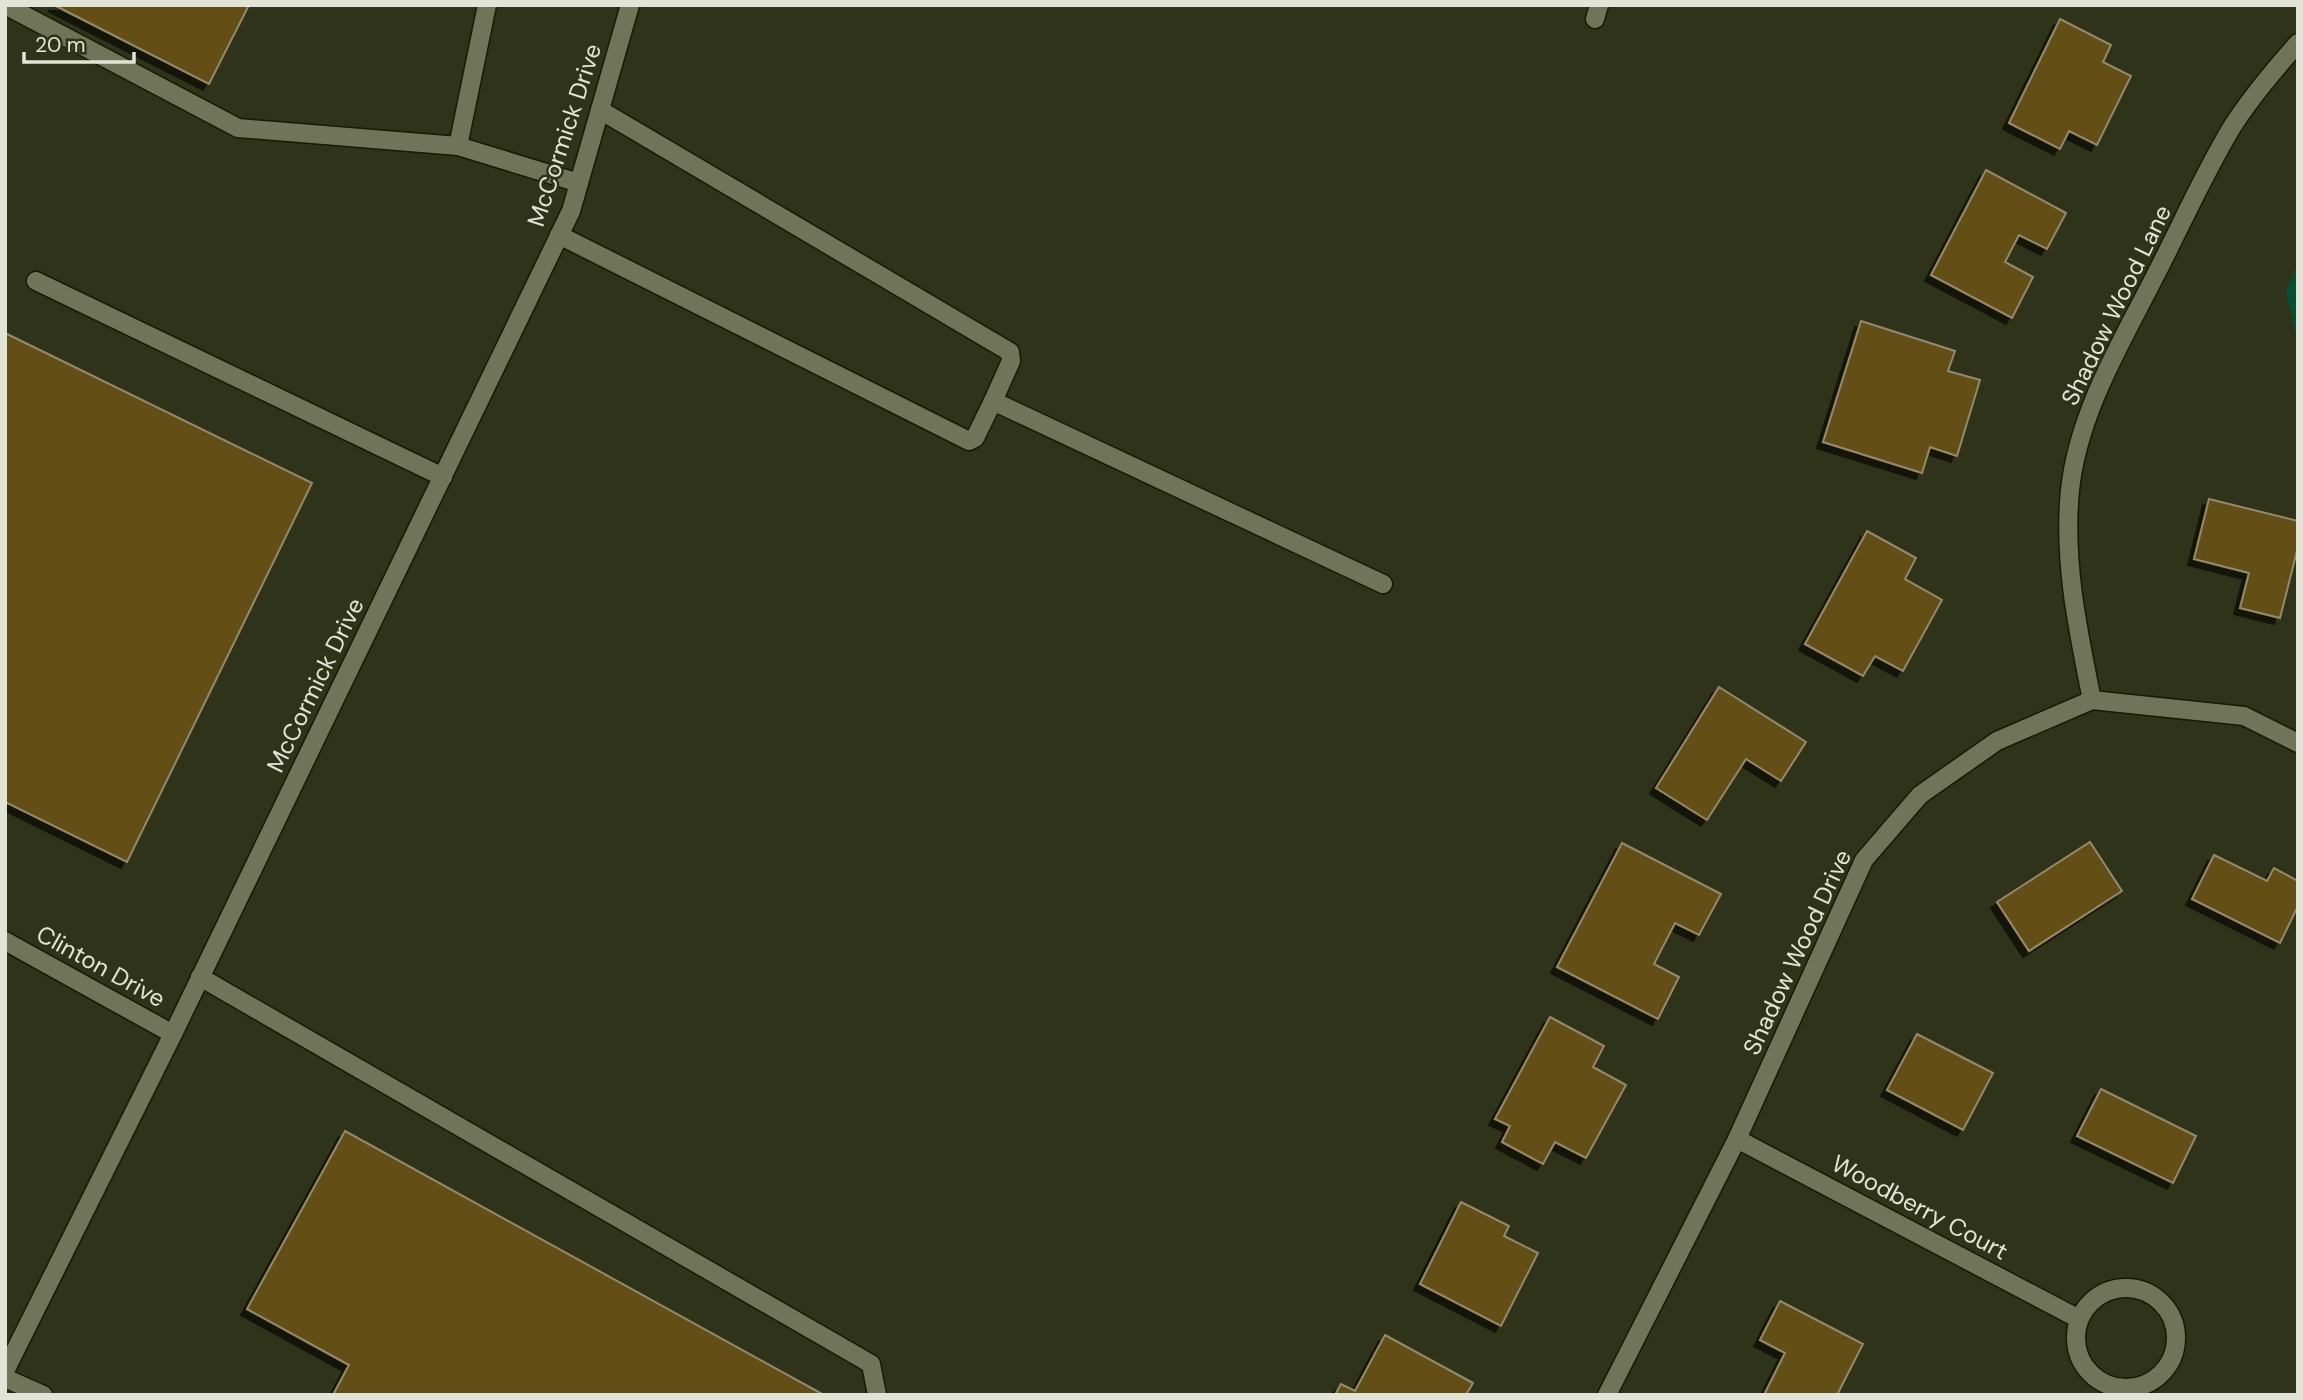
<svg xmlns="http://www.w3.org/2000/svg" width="2303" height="1400" font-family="'DM Sans',sans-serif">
<defs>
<filter id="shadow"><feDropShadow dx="-6" dy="6" stdDeviation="0" flood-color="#0009"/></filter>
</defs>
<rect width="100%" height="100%" fill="#2f3319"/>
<path fill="#035037" d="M2298 264V343L2286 290Z"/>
<g fill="#635014" stroke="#94896d" stroke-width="2" filter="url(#shadow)">
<path d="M54 5H249L209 84Z"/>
<path d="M2060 19 2111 45 2103 62 2131 76 2097 145 2069 131 2060 149 2009 123Z"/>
<path d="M1986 170 2066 213 2047 249 2019 235 2005 262 2033 277 2012 318 1931 275Z"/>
<path d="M1861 321 1955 351 1948 371 1980 380 1957 456 1930 447 1922 473 1823 442Z"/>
<path d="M5 333 312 483 127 862 5 802Z"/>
<path d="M2209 499 2298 521V547L2280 618 2240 608 2249 573 2194 559Z"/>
<path d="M1867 531 1916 558 1905 579 1942 600 1903 671 1875 656 1863 676 1805 644Z"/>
<path d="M1719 687 1806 742 1781 781 1746 759 1707 820 1656 788Z"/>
<path d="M2090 842 2122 891 2029 951 1997 902Z"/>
<path d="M1622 843 1721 894 1699 935 1675 923 1654 964 1679 977 1658 1019 1557 967Z"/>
<path d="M2214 855 2267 881 2274 868 2298 881V906L2280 943 2192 899Z"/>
<path d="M1550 1017 1604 1046 1593 1067 1626 1085 1586 1158 1555 1142 1543 1164 1502 1142 1510 1126 1495 1119Z"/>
<path d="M1917 1034 1993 1073 1963 1130 1887 1090Z"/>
<path d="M2101 1089 2196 1136 2173 1183 2077 1136Z"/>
<path d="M345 1131 824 1395H333L349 1365 247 1309Z"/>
<path d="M1461 1202 1509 1226 1504 1236 1538 1253 1501 1326 1420 1284Z"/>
<path d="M1780 1301 1863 1344 1837 1395H1764L1785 1353 1760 1340Z"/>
<path d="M1385 1335 1473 1383 1466 1395H1335L1341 1384 1355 1391Z"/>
</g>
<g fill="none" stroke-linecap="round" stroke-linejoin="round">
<defs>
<g id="lane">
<path d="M5 5 238 128 458 146 579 183"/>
<path d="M1595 19 1599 5"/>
<path d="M600 110 1010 352 1011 361 993 401"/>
<path d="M458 146 487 5"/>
<path d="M559 235 969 441 975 438 993 401 1383 584"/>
<path d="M36 281 443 477"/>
<path d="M200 977 871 1364 877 1395"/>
<path d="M5 1378 43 1395"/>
</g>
<g id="street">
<path d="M2092 700C2078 631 2063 561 2070 490 2078 414 2120 345 2154 278 2180 228 2203 175 2232 127 2251 97 2274 70 2298 43"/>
<path d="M5 941 173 1034"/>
<path d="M1737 1139 2079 1319"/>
<circle cx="2126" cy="1338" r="50"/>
<path d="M5 1371 173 1034 571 211 630 5"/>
<path d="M1607 1395 1737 1139 1864 860 1920 795 1997 741 2092 700 2244 716 2298 743"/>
</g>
</defs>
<use href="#lane" stroke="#181a03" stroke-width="21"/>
<use href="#street" stroke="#181a03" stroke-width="21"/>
<use href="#lane" stroke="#707458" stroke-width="18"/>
<use href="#street" stroke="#707458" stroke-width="18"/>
</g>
<g text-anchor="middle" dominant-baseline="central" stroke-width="5" stroke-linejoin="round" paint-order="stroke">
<g font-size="24" fill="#e2e5d5" stroke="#2f3319">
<text transform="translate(564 135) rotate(-72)">McCormick Drive</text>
<text transform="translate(2116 305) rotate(-64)">Shadow Wood Lane</text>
<text transform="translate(315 685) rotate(-64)">McCormick Drive</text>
<text transform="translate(1797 952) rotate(-65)">Shadow Wood Drive</text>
<text transform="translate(101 966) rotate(29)">Clinton Drive</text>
<text transform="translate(1920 1207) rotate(28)">Woodberry Court</text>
</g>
</g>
<rect width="2303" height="1400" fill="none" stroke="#e2e5d5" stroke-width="14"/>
<path d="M24 52v10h110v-10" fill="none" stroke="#e2e5d5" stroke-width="3.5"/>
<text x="35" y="52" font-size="21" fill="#e2e5d5" stroke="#2f3319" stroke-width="5" paint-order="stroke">20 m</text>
</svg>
